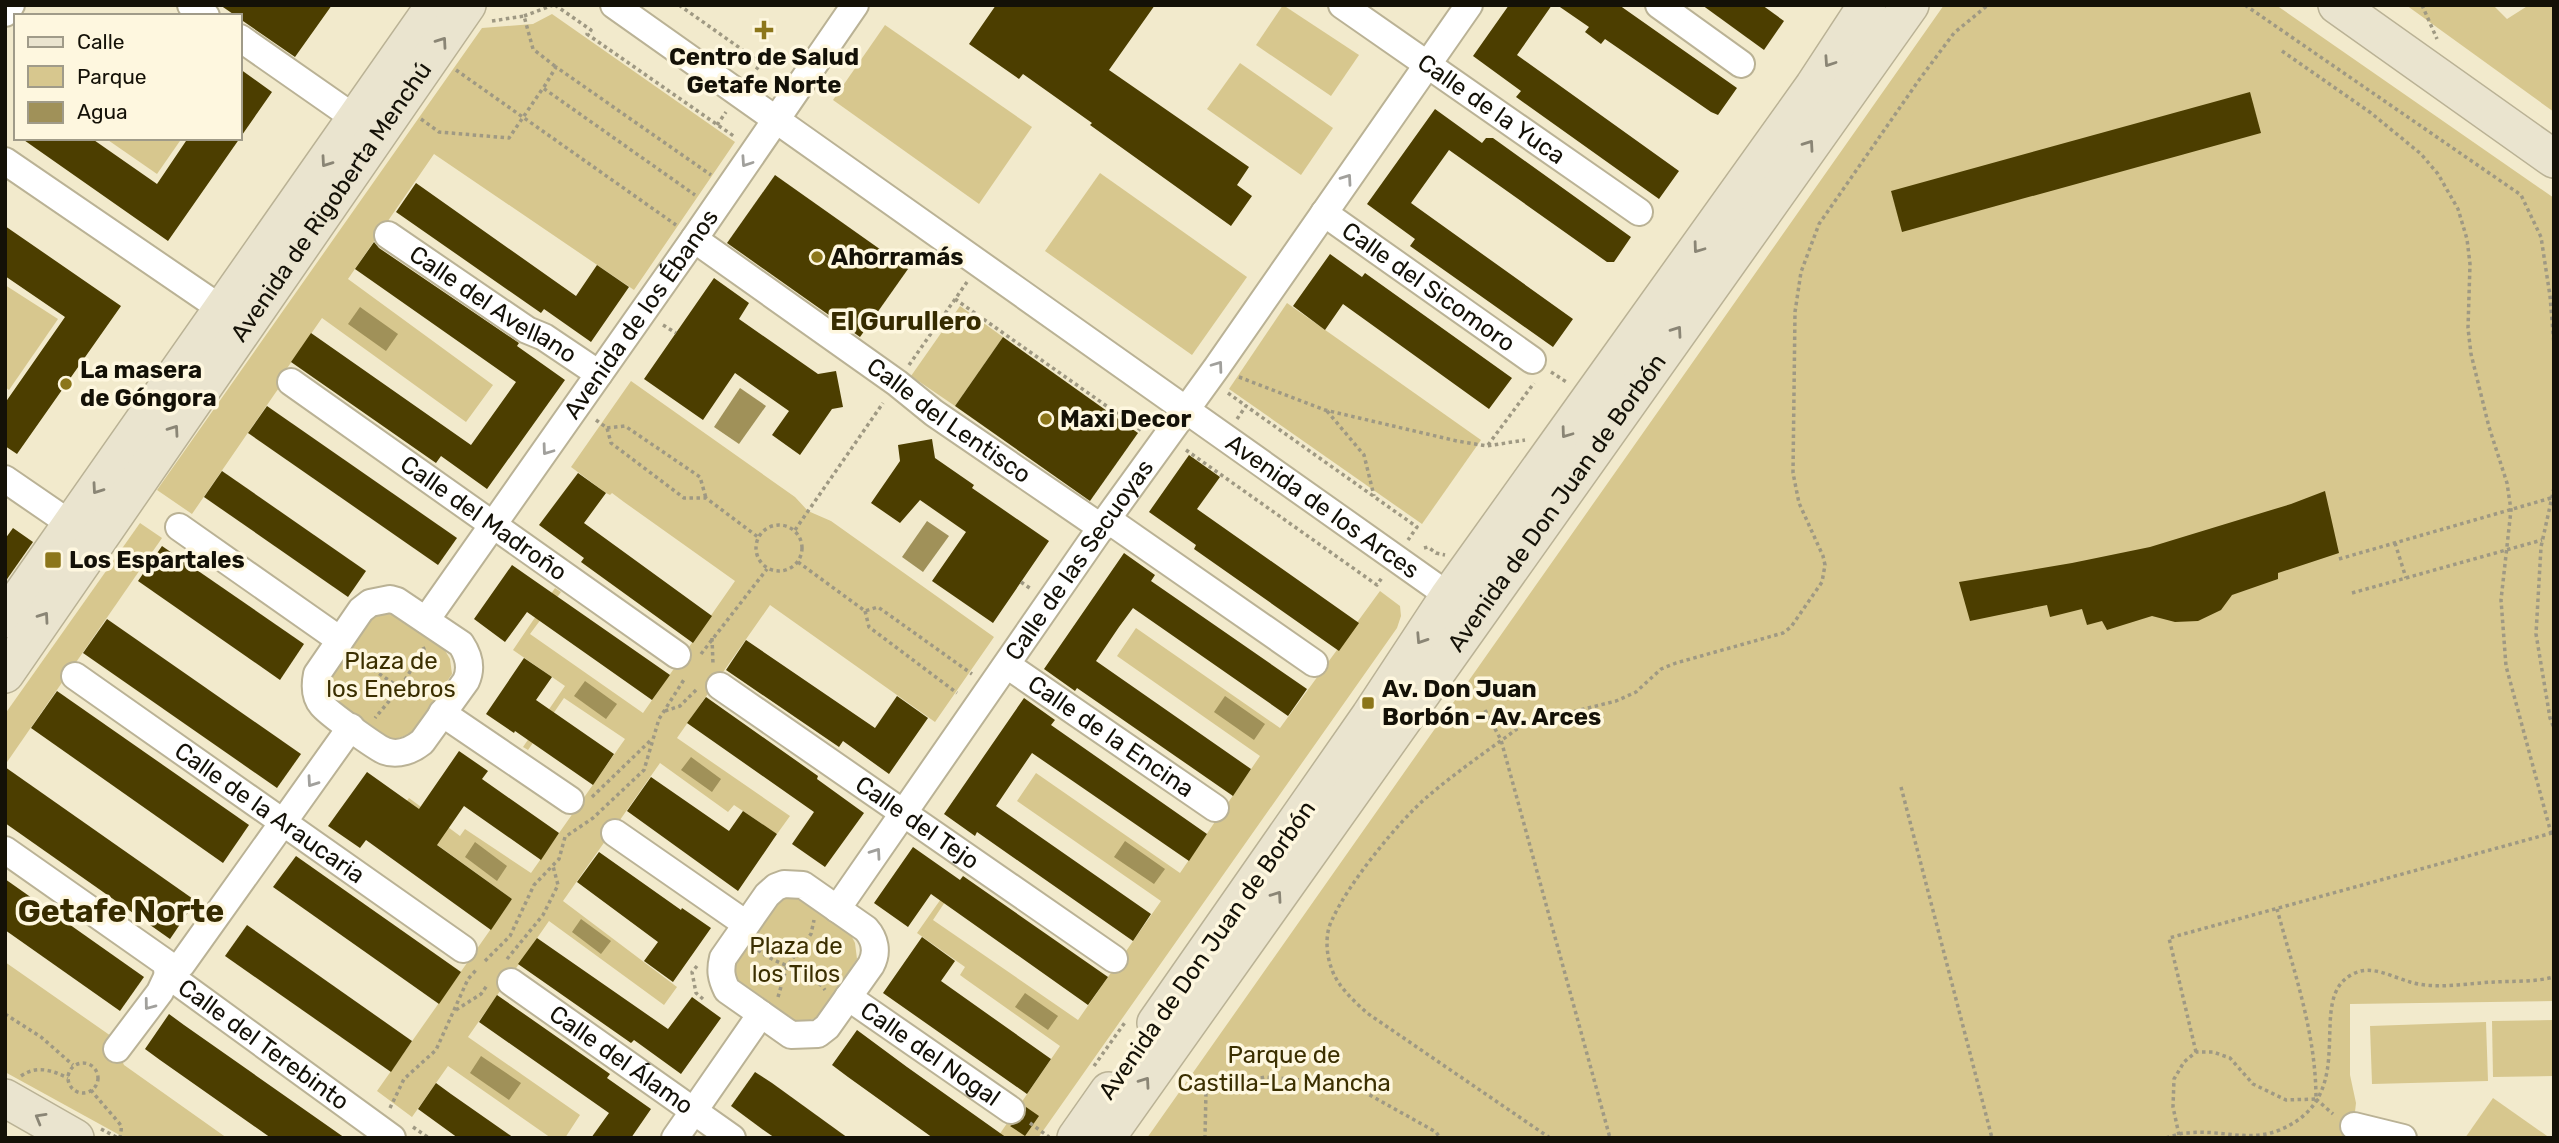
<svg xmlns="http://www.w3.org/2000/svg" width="2559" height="1143" font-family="Rubik,sans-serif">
<rect width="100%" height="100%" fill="#f2eacc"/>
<g fill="#d7c78e">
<path d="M1283 5 1359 55 1331 96 1256 45Z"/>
<path d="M1944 5H2276L2554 198V1001L2350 1004V1075L2356 1103 2352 1138H1147Z"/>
<path d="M2406 5H2493L2507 19 2529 5H2554V112Z"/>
<path d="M552 14 735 142 634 290 434 154 348 279 493 385 466 422 322 318 281 377 285 380 276 392 192 514 157 490 482 28 533 24Z"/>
<path d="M885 25 1032 127 979 204 833 100Z"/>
<path d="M1240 63 1333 128 1301 175 1207 109Z"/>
<path d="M105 138H182L157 174Z"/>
<path d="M1100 173 1247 277 1192 355 1045 251Z"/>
<path d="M5 285 58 319 9 390 5 387Z"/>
<path d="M1287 303 1481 440 1422 524 1229 389Z"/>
<path d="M960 306 1003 337 955 406 911 376Z"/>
<path d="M631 381 795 497 808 511 831 521 994 637 935 722 770 605 677 738 790 816 777 834 734 805 728 812 660 763 563 901 677 987 664 1005 549 921 468 1037 580 1115 565 1138H551L448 1066 412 1117 377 1091 512 899 396 815 409 798 460 836 465 829 531 873 625 739 564 698 528 750 523 747 565 686 513 650 555 588 561 592 530 634 643 713 735 581 624 502 612 493 610 495 606 493 571 467Z"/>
<path d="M140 523 162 538 5 765V714Z"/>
<path d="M1380 591 1400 606 1401 616 1397 628 1038 1138H997L1060 1046 964 978 960 975 965 967 917 933 943 896 947 899 933 920 1078 1020 1161 901 1017 801 1036 773 1180 873 1260 756 1117 656 1136 628 1280 728Z"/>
<path d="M381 613H396L443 647 450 659 452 674 412 733 399 738H388L332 700 329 690 330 677 369 619Z"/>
<path d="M786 897H802L849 931 855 943 857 959 818 1017 805 1022 794 1023 737 984 734 974 735 961 775 903Z"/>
<path d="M5 962 111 1036 124 1065 227 1138H125L5 1072Z"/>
<path d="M2554 1020V1076L2493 1077 2492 1021Z"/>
<path d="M2486 1022 2488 1081 2372 1084 2370 1026Z"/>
<path d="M2493 1098 2550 1138H2465Z"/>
</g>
<g fill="#a09159">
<path d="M360 307 398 334 386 351 348 324Z"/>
<path d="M740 388 766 406 739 444 714 427Z"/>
<path d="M927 521 949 536 923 572 902 557Z"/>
<path d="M585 681 617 704 606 719 574 696Z"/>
<path d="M1225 696 1265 724 1254 740 1214 712Z"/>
<path d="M691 757 721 779 712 792 681 770Z"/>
<path d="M1125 841 1165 869 1154 884 1114 857Z"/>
<path d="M475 842 507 866 497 881 465 857Z"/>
<path d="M581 919 611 941 601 954 572 932Z"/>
<path d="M1025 993 1058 1016 1048 1030 1015 1007Z"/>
<path d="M481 1056 521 1083 509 1100 470 1073Z"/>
</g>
<g fill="#4c3e00">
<path d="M220 5H332L295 57 240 19V16H236Z"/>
<path d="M996 5H1155L1109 70 1249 167 1237 185 1252 196 1231 226 1090 125 1092 123 1023 74 1019 79 969 44Z"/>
<path d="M1509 5H1552L1517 55 1679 171 1659 199 1516 97 1521 91 1473 56Z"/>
<path d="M1557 5H1619L1737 88 1718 115 1711 112 1605 39 1601 44 1585 32 1589 27Z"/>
<path d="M1702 5H1762L1784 21 1764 50Z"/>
<path d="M240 69 272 92 168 241 21 138H91L157 184 188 138H240Z"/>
<path d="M2250 92 2261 133 1902 232 1891 191Z"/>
<path d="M1435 109 1482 143 1486 138H1493L1631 237 1614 262H1607L1449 150 1411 203 1573 319 1553 347 1410 246 1415 239 1367 204Z"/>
<path d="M775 175 908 269 860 337 727 243Z"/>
<path d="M416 183 576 296 597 265 629 287 591 342 544 309 541 313 396 212Z"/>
<path d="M5 226 121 306 17 454 5 446V403L65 317 5 276Z"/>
<path d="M374 242 379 248 519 343 517 346 565 380 487 489 441 456 436 463 291 362 311 333 471 445 516 382 355 269Z"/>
<path d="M1330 254 1362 277 1365 273 1512 378 1489 409 1343 304 1325 330 1293 306Z"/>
<path d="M714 278 749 303 739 319 818 374 836 371 843 407 832 409 800 455 772 435 789 411 735 373 703 420 644 379Z"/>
<path d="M1003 337 1138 433 1090 501 955 406Z"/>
<path d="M267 406 457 538 438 565 248 433Z"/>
<path d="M932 439 935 458 974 485 972 488 1049 541 993 623 932 581 966 532 920 500 900 523 871 503 900 461 898 445Z"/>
<path d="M1189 455 1220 477 1197 509 1359 623 1339 651 1194 549 1196 545 1149 512Z"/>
<path d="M222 471 366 571 348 597 204 497Z"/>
<path d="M578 473 606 493 584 523 712 616 693 643 581 562 584 558 539 525Z"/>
<path d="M2325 491 2339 553 2278 573V579L2232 595 2221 610 2198 621 2175 622 2152 616 2107 630 2102 621 2087 625 2082 609 2050 617 2047 605 1970 621 1959 582 2072 563 2150 547 2291 504Z"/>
<path d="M13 528 33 542 5 582V539Z"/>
<path d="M162 546 304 644 280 680 138 581Z"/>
<path d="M1124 553 1155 575 1151 581 1307 689 1288 716 1133 608 1119 627 1096 661 1251 769 1233 796 1077 688 1075 691 1044 669Z"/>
<path d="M512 565 670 675 652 700 527 612 505 642 474 619Z"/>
<path d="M107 619 301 754 277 788 83 653Z"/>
<path d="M746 640 875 728 897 696 928 718 889 774 843 741 839 747 726 670Z"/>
<path d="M524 658 552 677 536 700 614 754 593 785 515 731 514 733 486 714Z"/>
<path d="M57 691 249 825 223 863 31 728Z"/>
<path d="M706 697 818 776 817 779 864 813 825 867 792 844 814 812 687 723Z"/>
<path d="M1024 698 1055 720 1051 725 1207 834 1189 861 1032 753 996 806 1151 914 1133 941 977 832 975 836 944 814Z"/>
<path d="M459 751 488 771 482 779 559 833 541 860 464 806 437 845 512 899 491 930 366 840 360 848 328 826 367 772 419 809Z"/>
<path d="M5 767 196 901 170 939 5 823Z"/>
<path d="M651 777 729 831 743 811 777 834 738 891 627 811Z"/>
<path d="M913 847 960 880 963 876 1108 977 1088 1005 931 894 908 927 874 903Z"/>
<path d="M599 852 681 910 682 908 711 928 673 982 644 961 658 942 577 882Z"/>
<path d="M296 856 461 972 439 1004 273 887Z"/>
<path d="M5 879 144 977 120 1011 5 930Z"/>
<path d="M247 925 412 1041 391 1072 225 956Z"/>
<path d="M922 937 955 961 941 981 1051 1059 1027 1094 883 993Z"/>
<path d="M537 938 668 1029 692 997 721 1018 681 1074 634 1040 631 1043 518 964Z"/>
<path d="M497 995 610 1074 607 1078 651 1109 631 1138H591L609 1113 479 1022Z"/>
<path d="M169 1014 184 1025 345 1138H271L160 1060 145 1049Z"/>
<path d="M857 1030 907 1067 1007 1138H933L848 1077 832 1065Z"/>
<path d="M755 1072 772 1083 848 1138H775L762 1129 731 1106Z"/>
<path d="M436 1083 451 1094 514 1138H458L418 1109Z"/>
<path d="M1026 1107 1039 1116 1025 1136 1010 1126 1023 1119Z"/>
</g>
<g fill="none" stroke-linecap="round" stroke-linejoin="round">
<defs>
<g id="street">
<path d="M191 5 206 16"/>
<path id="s1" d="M614 5 1449 596"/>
<path id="s2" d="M1342 5 1639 212"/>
<path d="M1659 5 1741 64"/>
<path d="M5 13 11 5"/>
<path d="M240 38 356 119"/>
<path d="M5 161 223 310"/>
<path id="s3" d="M1324 213 1532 360"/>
<path id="s4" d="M388 235 527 330 544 337 599 374"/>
<path id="s5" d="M694 239 897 383 934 413 1102 528"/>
<path id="s6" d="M291 382 677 655"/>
<path d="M5 479 72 525"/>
<path d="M1107 519 1314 663"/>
<path d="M179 527 340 640"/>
<path d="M390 599 397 601 461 644C469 656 472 668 466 681L422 742C412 750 398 756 385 751 377 748 328 713 322 705 314 696 315 684 317 674L361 610 370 603Z"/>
<path id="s7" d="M426 620 694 239 855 5"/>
<path id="s8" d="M1007 665 1215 808"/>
<path id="s9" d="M75 676 463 949"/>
<path id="s10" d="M720 686 1114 959"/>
<path d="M442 713 570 800"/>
<path d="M615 833 746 924"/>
<path id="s11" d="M5 850 166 963 168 975 392 1138"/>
<path d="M784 884 803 885 866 929C875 939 878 952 871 965L827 1027 818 1034 791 1035 727 990C721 978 720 970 723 958L767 895 776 887Z"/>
<path id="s12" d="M837 909 1107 519 1217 367 1469 5"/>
<path id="s13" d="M511 982 732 1138"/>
<path id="s14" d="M848 997 1011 1110"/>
<path d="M117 1049 160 992 168 975 182 964 351 727"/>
<path d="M2354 1126 2403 1138"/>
<path d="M675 1138 761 1014"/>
</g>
<g id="secondary">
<path d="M2337 5 2554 159"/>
<path d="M5 619 435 5"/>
<path id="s15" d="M5 674 467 5"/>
<path d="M1156 1023 1370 716 1449 596 1814 86 1867 5"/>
<path d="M5 1098 75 1138"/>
<path d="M1076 1138 1109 1091"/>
<path id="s16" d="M1106 1138 1910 5"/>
</g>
</defs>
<use href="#street" stroke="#bab295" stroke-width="30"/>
<use href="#secondary" stroke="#bab295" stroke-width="40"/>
<g stroke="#9f9983" stroke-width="3.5" stroke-dasharray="3.5 3.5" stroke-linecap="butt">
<path d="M555 5 591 30 587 34 735 137"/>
<path d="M679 5 761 63 753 74"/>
<path d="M2245 5 2521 195 2541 237 2550 296 2554 344"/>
<path d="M2422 5 2437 39"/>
<path d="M524 16 553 5"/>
<path d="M492 21 524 16 533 49 556 67"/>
<path d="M2282 51 2371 113 2421 154 2438 174 2458 209 2467 239 2470 264 2468 328 2471 354 2489 427 2507 483 2511 510 2501 600 2506 666 2551 833"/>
<path d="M456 70 676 225"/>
<path d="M544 87 556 67 711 175"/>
<path d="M421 119 439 132 509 138 543 88 695 195"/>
<path d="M717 125 726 112"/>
<path d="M955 299 1142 431"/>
<path d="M663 325 676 333"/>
<path d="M909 365 967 282"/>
<path d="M1551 372 1568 383"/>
<path d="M1239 377 1325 410 1457 441 1487 446 1525 440"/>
<path d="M1228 393 1246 406"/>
<path d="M1327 411 1364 455 1374 496"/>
<path d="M1237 419 1246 406 1417 527 1408 540"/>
<path d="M596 420 607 428 611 443 684 498H706L758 537"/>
<path d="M607 428 625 426 700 477 706 498"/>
<path d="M1488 445 1534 383"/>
<path d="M1186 450 1377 585 1383 576"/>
<path d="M2554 488 2541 547 2536 634 2550 718 2554 728"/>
<circle cx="779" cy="548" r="23"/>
<path d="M795 530 883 403"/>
<path d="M2395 543 2406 578"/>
<path d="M1424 548 1428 547 1436 553 1445 555"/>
<path d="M2339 559 2551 498"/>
<path d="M798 562 865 611 878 607 972 674"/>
<path d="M1021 582 1031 589"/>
<path d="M2352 593 2542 540"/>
<path d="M865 611 869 627 957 693"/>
<path d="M712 638 713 664"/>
<path d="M423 647 424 649 400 688 428 696"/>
<path d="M701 654 767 569"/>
<path d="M354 662 368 666 400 688 375 718"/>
<path d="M1485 710 1501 740 1610 1138"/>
<path d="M665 711 680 706 698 688"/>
<path d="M1901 787 1992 1138"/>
<path d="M592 797 652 739"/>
<path d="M758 950C778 967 809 968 825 990"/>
<path d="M507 959 543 915 558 885 553 866"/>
<path d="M485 961 510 936 534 885 559 859 565 837 593 818 644 770 659 719 685 678"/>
<path d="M697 966 692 972 696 993 703 999"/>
<path d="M778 997 787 966 811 934 814 920"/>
<path d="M456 1010 481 994 488 984"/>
<path d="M5 1014 41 1037 73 1065"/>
<path d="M2196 1052 2169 938 2552 833"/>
<circle cx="83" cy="1078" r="15"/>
<path d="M1094 1066 1126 1021"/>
<path d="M1187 1074 1206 1090 1205 1138"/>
<path d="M21 1076C37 1065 51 1070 68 1078"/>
<path d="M91 1090C96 1097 120 1123 121 1126 122 1128 120 1136 120 1138"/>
<path d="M1206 1090 1265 1077 1350 1084 1436 1132 1440 1138"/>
<path d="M2316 1099 2333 1114"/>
<path d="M390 1108 404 1079 436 1050 468 979 477 969"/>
<path d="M1030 1123 1049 1137"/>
<path d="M413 1127 429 1138"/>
<path d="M101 1129 118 1138"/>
<path d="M2179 1135 2173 1107 2174 1079 2184 1062 2196 1052H2213L2230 1058 2253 1084 2286 1100 2316 1099C2316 1033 2294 972 2277 909"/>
<path d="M1550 1138 1367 1013C1353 1000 1337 986 1331 967 1326 953 1325 933 1332 920 1348 884 1397 823 1427 797 1455 773 1487 751 1517 729L1532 722 1616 701 1636 692 1661 669 1676 663 1783 633 1791 627 1822 582 1825 565 1823 556 1799 503 1793 473 1795 312 1801 272 1819 224 1919 80 1954 33 1988 5"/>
<path d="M2166 1138C2173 1136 2180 1133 2187 1133 2218 1129 2247 1142 2277 1131 2366 1097 2302 999 2353 974 2371 964 2392 977 2410 982 2436 990 2468 983 2495 982 2514 981 2535 982 2554 977"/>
</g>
<use href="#street" stroke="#fff" stroke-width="26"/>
<use href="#secondary" stroke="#eae4cf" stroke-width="37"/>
</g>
<defs><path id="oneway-chevron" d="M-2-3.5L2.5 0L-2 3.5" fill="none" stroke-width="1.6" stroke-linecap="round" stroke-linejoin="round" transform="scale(1.75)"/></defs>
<g stroke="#8a8575">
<use href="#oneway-chevron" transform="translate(442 42) rotate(-55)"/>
<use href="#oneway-chevron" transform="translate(1829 62) rotate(124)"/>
<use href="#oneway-chevron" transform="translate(1809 145) rotate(-55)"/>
<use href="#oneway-chevron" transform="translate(326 162) rotate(125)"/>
<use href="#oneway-chevron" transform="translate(1698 248) rotate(126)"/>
<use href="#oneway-chevron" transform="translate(1677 331) rotate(-55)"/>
<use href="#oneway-chevron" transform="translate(174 430) rotate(-55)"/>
<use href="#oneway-chevron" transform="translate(1566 433) rotate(126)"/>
<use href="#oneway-chevron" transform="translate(97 489) rotate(125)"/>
<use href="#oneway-chevron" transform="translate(44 617) rotate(-55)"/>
<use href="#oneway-chevron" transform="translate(1421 639) rotate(123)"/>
<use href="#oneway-chevron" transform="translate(1277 896) rotate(-55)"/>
<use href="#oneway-chevron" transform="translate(1145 1082) rotate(-55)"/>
<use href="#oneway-chevron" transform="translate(40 1118) rotate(-150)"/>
</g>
<g stroke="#a1a09c">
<use href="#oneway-chevron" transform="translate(746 162) rotate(124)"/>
<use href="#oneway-chevron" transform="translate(1347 179) rotate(-55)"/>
<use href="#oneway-chevron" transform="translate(1218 366) rotate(-54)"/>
<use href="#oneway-chevron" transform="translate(547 450) rotate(126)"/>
<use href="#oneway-chevron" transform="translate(312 782) rotate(125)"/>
<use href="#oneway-chevron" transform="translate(876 853) rotate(-55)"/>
<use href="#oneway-chevron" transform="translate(149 1005) rotate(127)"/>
</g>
<g fill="#8c761a" stroke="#fef7df" stroke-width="2.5">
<path d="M760.5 19.5h7v7h7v7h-7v7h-7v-7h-7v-7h7z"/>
<circle cx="817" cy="257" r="7"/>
<circle cx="66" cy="384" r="7"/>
<circle cx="1046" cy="419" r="7"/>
<rect x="44" y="551" width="18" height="18" rx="3.5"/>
<rect x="1361" y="696" width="14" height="14" rx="3.5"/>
</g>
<g text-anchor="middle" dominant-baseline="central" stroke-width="7" stroke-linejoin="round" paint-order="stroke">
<g font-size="24" font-weight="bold" fill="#141107" stroke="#fef7df" text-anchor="start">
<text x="764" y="57" text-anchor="middle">Centro de Salud<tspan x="764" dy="28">Getafe Norte</tspan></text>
<text x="831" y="257">Ahorramás</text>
<text x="80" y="370">La masera<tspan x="80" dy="28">de Góngora</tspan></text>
<text x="1060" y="419">Maxi Decor</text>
<text x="69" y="560">Los Espartales</text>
<text x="1382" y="689">Av. Don Juan<tspan x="1382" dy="28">Borbón - Av. Arces</tspan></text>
</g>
<g font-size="24" fill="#141107" stroke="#fef7df">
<text stroke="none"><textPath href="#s2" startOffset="182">Calle de la Yuca</textPath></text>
<text stroke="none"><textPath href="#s15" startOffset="574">Avenida de Rigoberta Menchú</textPath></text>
<text stroke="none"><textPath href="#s3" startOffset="128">Calle del Sicomoro</textPath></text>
<text stroke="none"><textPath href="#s4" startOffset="126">Calle del Avellano</textPath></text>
<text stroke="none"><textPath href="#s7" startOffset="374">Avenida de los Ébanos</textPath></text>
<text stroke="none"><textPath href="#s5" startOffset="313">Calle del Lentisco</textPath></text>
<text stroke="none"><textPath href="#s16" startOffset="779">Avenida de Don Juan de Borbón</textPath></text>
<text stroke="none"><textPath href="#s1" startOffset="868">Avenida de los Arces</textPath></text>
<text stroke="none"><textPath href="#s6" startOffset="236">Calle del Madroño</textPath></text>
<text stroke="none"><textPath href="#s12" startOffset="425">Calle de las Secuoyas</textPath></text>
<text stroke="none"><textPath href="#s8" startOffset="126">Calle de la Encina</textPath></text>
<text stroke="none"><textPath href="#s9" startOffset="238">Calle de la Araucaria</textPath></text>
<text stroke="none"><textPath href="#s10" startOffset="240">Calle del Tejo</textPath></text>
<text transform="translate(1207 950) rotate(-55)">Avenida de Don Juan de Borbón</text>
<text stroke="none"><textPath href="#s11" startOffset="327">Calle del Terebinto</textPath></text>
<text stroke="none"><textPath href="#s14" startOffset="100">Calle del Nogal</textPath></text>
<text stroke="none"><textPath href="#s13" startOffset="135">Calle del Álamo</textPath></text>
</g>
<g font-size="24" fill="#3b2f00" stroke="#fef7df">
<text x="391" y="661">Plaza de<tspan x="391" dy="28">los Enebros</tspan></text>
<text x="796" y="946">Plaza de<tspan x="796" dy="28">los Tilos</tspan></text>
<text x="1284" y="1055">Parque de<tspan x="1284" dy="28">Castilla-La Mancha</tspan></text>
</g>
<g font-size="26" font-weight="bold" fill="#362b00" stroke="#fef7df">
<text x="906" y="321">El Gurullero</text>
</g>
<g font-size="32" font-weight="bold" fill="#362b00" stroke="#fef7df">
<text x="121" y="911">Getafe Norte</text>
</g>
</g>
<rect width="2559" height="1143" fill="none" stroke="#141107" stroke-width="14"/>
<rect x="14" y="14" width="228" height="126" fill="#fef7df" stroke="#a09b89" stroke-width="2"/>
<rect x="28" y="37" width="35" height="10" fill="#eae4cf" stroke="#a09b89" stroke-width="2"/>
<text x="77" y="49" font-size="21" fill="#141107">Calle</text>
<rect x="28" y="66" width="35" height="21" fill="#d7c78e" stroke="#a09b89" stroke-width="2"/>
<text x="77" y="84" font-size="21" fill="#141107">Parque</text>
<rect x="28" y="102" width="35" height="21" fill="#a09159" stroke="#a09b89" stroke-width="2"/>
<text x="77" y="119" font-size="21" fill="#141107">Agua</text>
</svg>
